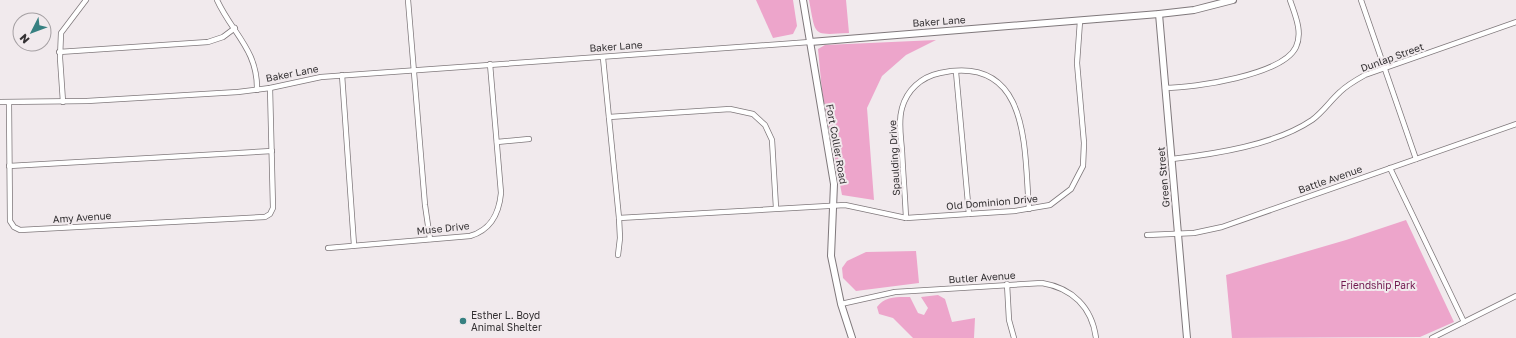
<svg xmlns="http://www.w3.org/2000/svg" width="1516" height="338" font-family="'Golos Text',sans-serif">
<rect width="100%" height="100%" fill="#f1eaed"/>
<g fill="#eda5cb">
<path d="M756 0H793L797 26 793 34 773 38Z"/>
<path d="M809 0H846L849 33C812 35 816 37 809 0Z"/>
<path d="M936 40 906 55 882 76 867 108 874 200 842 195 822 91 818 49 825 45Z"/>
<path d="M1406 220 1454 322 1420 337 1232 338 1226 275 1346 240Z"/>
<path d="M916 251 919 283 856 291 843 278 842 268 847 261 866 252Z"/>
<path d="M938 295 945 299 952 322 975 318 974 338H913L893 318 879 314 877 307C885 296 897 297 910 297L918 313 924 315 928 308 921 297Z"/>
</g>
<g fill="none" stroke-linecap="round" stroke-linejoin="round">
<defs>
<g id="minor">
<path d="M217 0C232 33 258 50 257 90"/>
<path d="M408 0 425 205 430 239"/>
<path d="M1361 0 1416 159"/>
<path d="M59 52 208 42 223 37 235 28"/>
<path d="M603 58 619 218 620 238 618 255"/>
<path d="M956 72 969 214"/>
<path d="M342 75 354 245"/>
<path d="M1165 88C1194 88 1283 75 1296 47 1303 32 1295 15 1290 0"/>
<path d="M0 102 87 101 238 92 270 88 321 77 810 42"/>
<path d="M63 102 60 58 61 33 86 0"/>
<path d="M9 103 10 221 14 227 20 230 265 217 270 214 273 208 270 88"/>
<path d="M609 117 730 109 753 114 765 125 772 140 776 208"/>
<path d="M497 142 529 139"/>
<path d="M1172 159C1215 154 1275 145 1312 120 1323 112 1330 101 1340 92 1347 85 1356 80 1365 75L1516 22"/>
<path d="M9 166 272 151"/>
<path d="M1390 168 1464 322"/>
<path d="M619 218 845 205 906 218 1015 211 1050 205 1071 189 1083 166 1084 143 1077 63 1080 21"/>
<path d="M906 218C905 195 903 173 902 151 901 137 898 122 902 108 907 90 921 77 940 73 1031 54 1024 150 1029 209"/>
<path d="M1147 235 1194 233 1222 227 1516 124"/>
<path d="M328 248 470 236C491 230 499 214 501 193L490 64"/>
<path d="M1007 284 1009 320 1014 338"/>
<path d="M841 304 895 292 1042 283C1072 288 1092 307 1096 338"/>
<path d="M1432 338 1516 296"/>
</g>
<g id="tertiary">
<path d="M803 0 834 184 831 256 841 304 852 338"/>
<path d="M1159 14 1187 338"/>
<path d="M810 42 1159 14 1194 10 1233 0"/>
</g>
</defs>
<use href="#minor" stroke="#7f787b" stroke-width="6"/>
<use href="#tertiary" stroke="#7f787b" stroke-width="8"/>
<use href="#minor" stroke="#fff" stroke-width="4.5"/>
<use href="#tertiary" stroke="#fff" stroke-width="6"/>
</g>
<circle fill="#378081" stroke="#f1eaed" stroke-width="1.5" cx="463" cy="321" r="4"/>
<g text-anchor="middle" dominant-baseline="central" stroke-width="4" stroke-linejoin="round" paint-order="stroke">
<g font-size="10" fill="#343133" stroke="#f1eaed">
<text transform="translate(939 21) rotate(-4)">Baker Lane</text>
<text transform="translate(616 46) rotate(-4)">Baker Lane</text>
<text transform="translate(1392 57) rotate(-20)">Dunlap Street</text>
<text transform="translate(292 73) rotate(-11)">Baker Lane</text>
<text transform="translate(837 144) rotate(80)">Fort Collier Road</text>
<text transform="translate(894 158) rotate(-93)">Spaulding Drive</text>
<text transform="translate(1163 177) rotate(-95)">Green Street</text>
<text transform="translate(1330 179) rotate(-19)">Battle Avenue</text>
<text transform="translate(992 202) rotate(-5)">Old Dominion Drive</text>
<text transform="translate(82 217) rotate(-4)">Amy Avenue</text>
<text transform="translate(443 228) rotate(-6)">Muse Drive</text>
<text transform="translate(982 277) rotate(-4)">Butler Avenue</text>
</g>
<g font-size="10" fill="#711a50" stroke="#f1eaed">
<text x="1378" y="285">Friendship Park</text>
</g>
<g font-size="10" fill="#343133" stroke="#f1eaed" text-anchor="start">
<text x="471" y="315">Esther L. Boyd<tspan x="471" dy="12">Animal Shelter</tspan></text>
</g>
</g>
<g transform="translate(32 32) rotate(228)"><circle r="19" fill="#f1eaed" stroke="#a5a0a3"/>
<path d="M0-3L7 15L0 10L-7 15Z" fill="#378081"/>
<text y="-6" font-size="11" font-weight="bold" text-anchor="middle" fill="#343133">N</text>
</g>
</svg>
